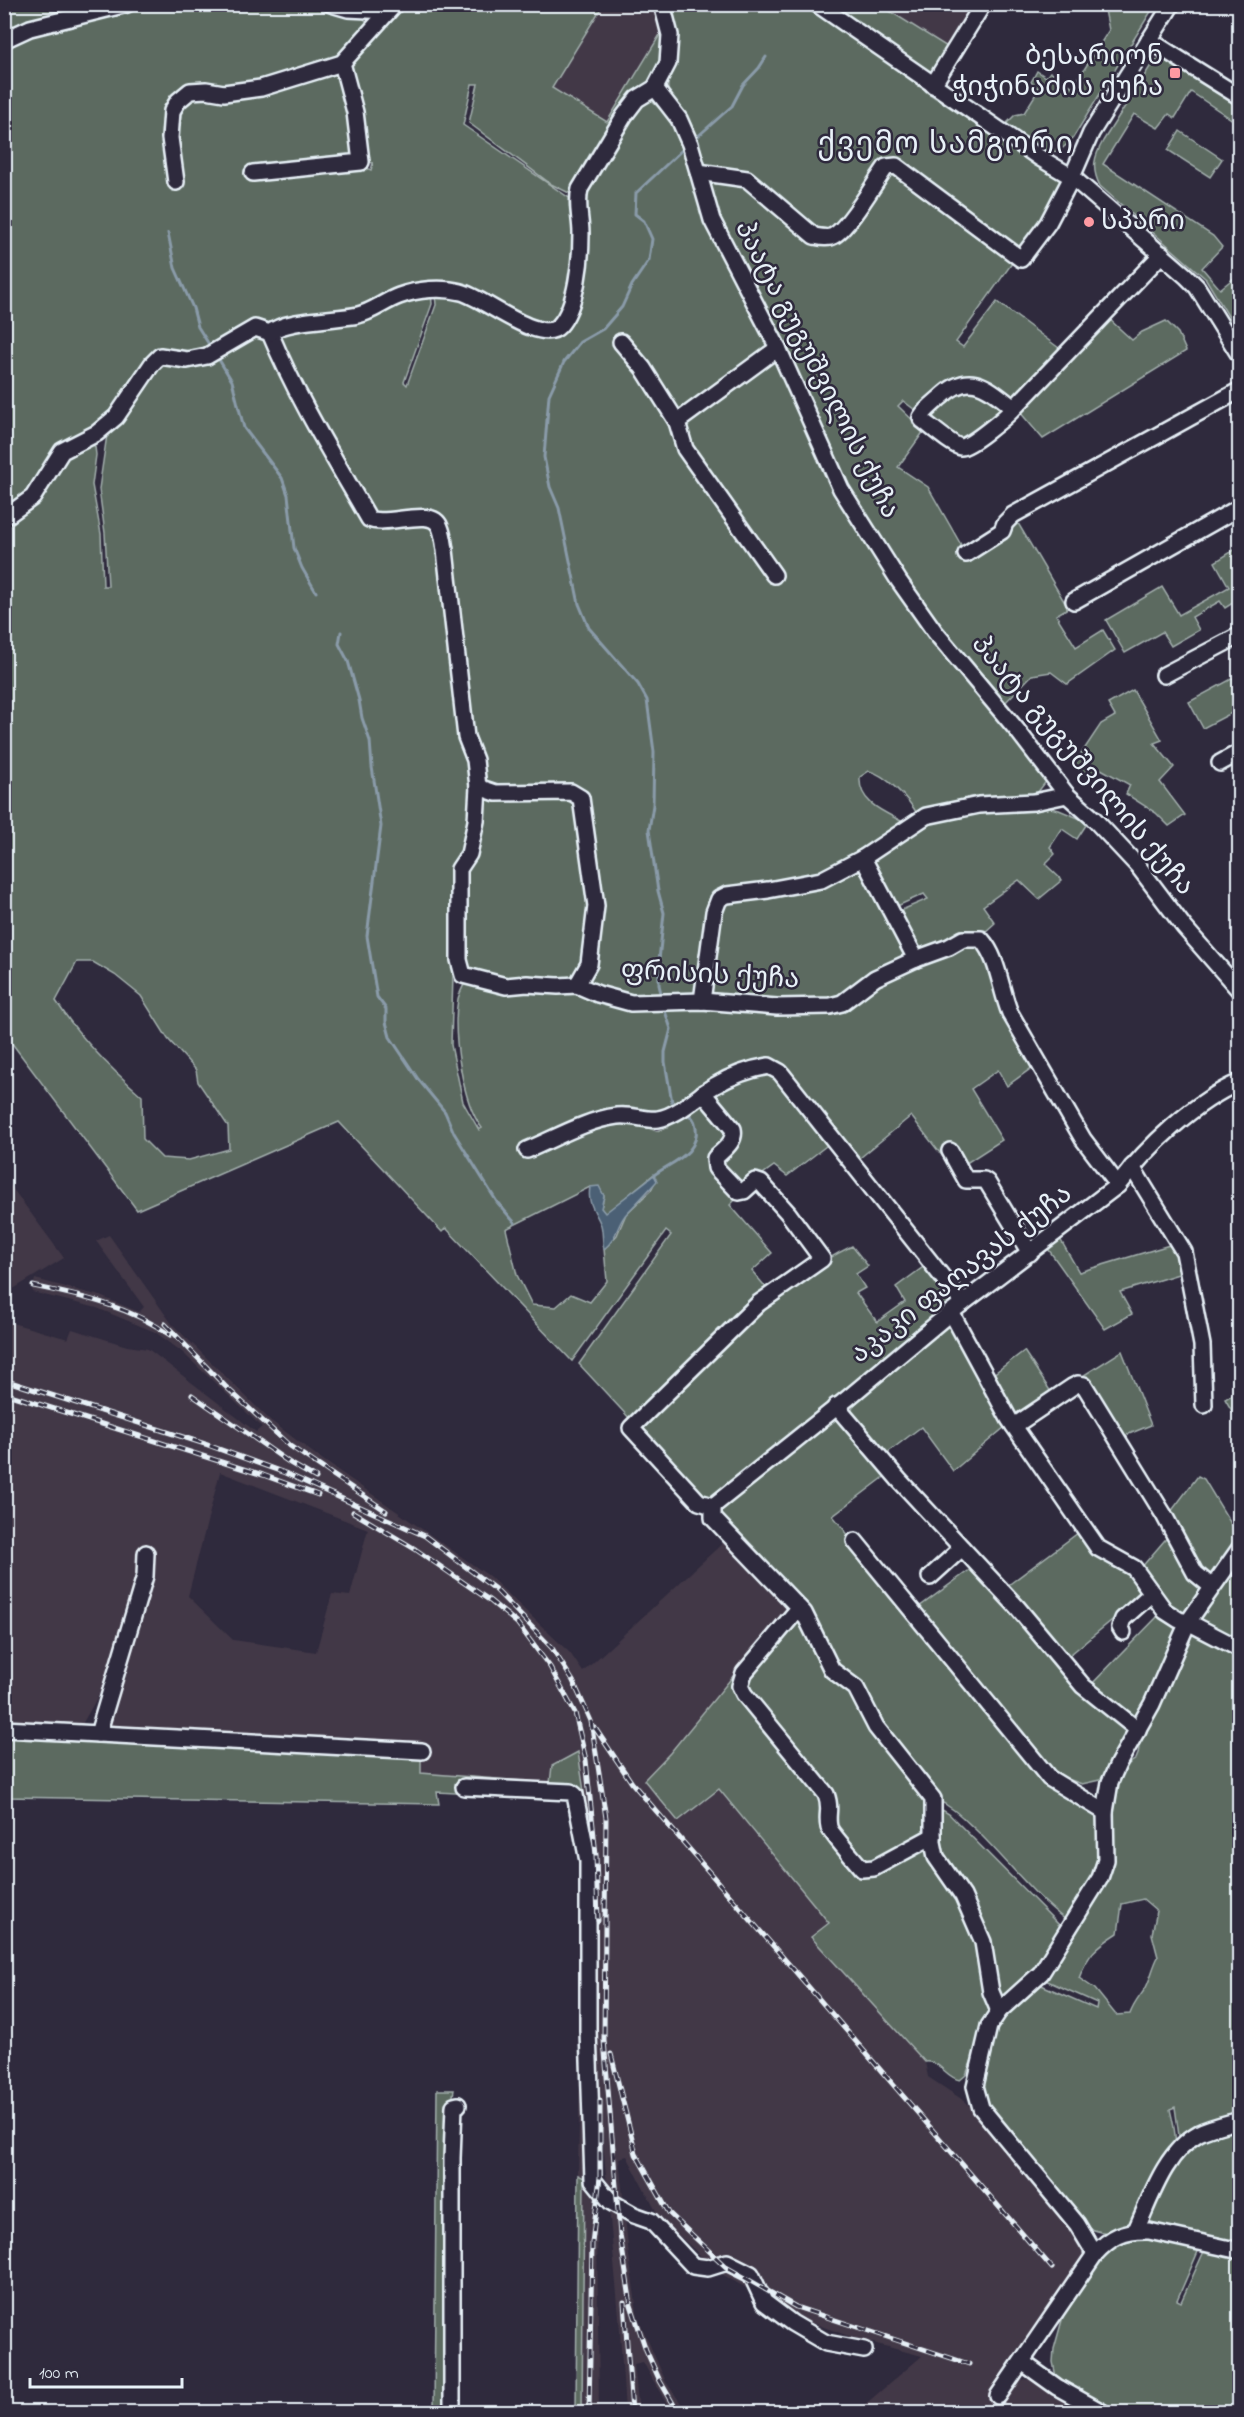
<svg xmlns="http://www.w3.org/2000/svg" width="1244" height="2417" font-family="'Indie Flower','Noto Sans Georgian',sans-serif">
<rect width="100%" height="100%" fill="#2f2a3d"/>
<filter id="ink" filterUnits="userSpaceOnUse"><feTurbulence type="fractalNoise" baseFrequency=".0167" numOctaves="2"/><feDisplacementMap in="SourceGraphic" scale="12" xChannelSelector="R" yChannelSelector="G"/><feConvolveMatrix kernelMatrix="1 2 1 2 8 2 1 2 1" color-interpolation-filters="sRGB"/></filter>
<g filter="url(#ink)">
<g fill="#423847" fill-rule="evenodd">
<path d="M603 5H658L664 28 607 122 552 88Z"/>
<path d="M880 5H977L949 48Z"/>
<path d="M4 1177 64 1258 5 1294H4Z"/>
<path d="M109 1235 172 1324 270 1420 316 1455 489 1576 570 1653 583 1672 725 1541 789 1608 670 1753 644 1780 719 1789 829 1924 811 1938 925 2062 928 2077 966 2102 1072 2230 1083 2248V2260L1046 2314 1018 2349 991 2393 1000 2398 1014 2380 1034 2379 1092 2412H856L922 2356 851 2337 799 2318 718 2272 659 2217 627 2156 619 2158 629 2256 638 2318 666 2382 687 2412H671L643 2362 634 2364 639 2412H625L619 2316 602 2132 596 2131 599 2412H582L584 2178 578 2175 585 1798 578 1752 552 1766 551 1783 421 1773V1742L105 1727 135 1587 105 1684 81 1726 5 1722V1321L68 1339 72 1329 127 1346 148 1349 256 1432 262 1427 181 1351 155 1332 97 1308 32 1292 35 1279 100 1296 139 1312 144 1307 96 1241ZM220 1472 368 1529 350 1596 332 1594 316 1652 233 1640 188 1596Z"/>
</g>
<g fill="#5b6a61" stroke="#a2aeac" stroke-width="1.5" fill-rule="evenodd">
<path d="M432 4 603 5 552 88 607 122 664 28C670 83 638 87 611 125 596 146 584 171 571 194L551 184 469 123 478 84H472L463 125 575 202V265L569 299 564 313 555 323 548 327 533 326 474 293 448 284 438 285 397 293 358 312 300 321 285 320 254 325 204 353 184 356 161 351 149 357 117 409 101 425 60 448 32 493 5 514V46L23 36 54 30 88 17 145 5H299L364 18 367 23C362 34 345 55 334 62 318 72 255 87 235 88 216 89 202 83 185 91L186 97C201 90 217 97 233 96 270 94 303 74 338 70 352 83 354 134 357 153L352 160 252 170 253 175 360 165 371 170 373 163 363 160 346 62 403 5H418L430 12 436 8Z"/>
<path d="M667 4 808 5 931 95 1063 182 1062 191 1019 250 891 158 881 166 839 225C805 248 774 189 747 176 737 171 711 171 700 170L668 94Z"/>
<path d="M5 5H109L5 28Z"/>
<path d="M830 5H880L949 48 933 74H928Z"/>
<path d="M1104 5H1155L1071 141 1059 151 1042 152 1003 127 1015 115 1024 113 1039 89 1031 82 1037 71 1046 77 1050 72 1073 87 1109 30Z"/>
<path d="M1159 59 1164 60 1239 107V124L1191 92 1175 118 1169 114 1158 128 1134 114 1103 164 1213 236 1222 247 1202 268 1220 289 1239 274V334L1206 279 1100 186C1091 168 1094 157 1103 141L1153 62Z"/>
<path d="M648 98 674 121 770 341 769 349 680 416 692 453 685 427 688 420 777 357 839 491 1048 779 1034 797 917 814C910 800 885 774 869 771L860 777C858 804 887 813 907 824L816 877 722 891 698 994 632 1000 586 984 603 901 598 883 584 798 485 786 468 738 444 525 373 519 277 338 280 334 431 292 432 304 404 382 407 385 436 305 435 293 439 292 560 331 591 174 638 102Z"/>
<path d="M1180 131 1222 159 1210 177 1168 150Z"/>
<path d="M895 170 1015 259 956 342 963 347 997 302 1063 351 1006 412 962 442H958L903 401 898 406 924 431 898 467 928 487 964 550 1015 518 1068 608 1056 615 1076 647 1103 630 1115 650 1067 684 1051 672 1032 675 1002 706 941 635 843 488 716 220 702 175 739 179 821 243 889 171Z"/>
<path d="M1108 318 1132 340 1142 332 1166 321 1178 333 1186 351 1043 439 1019 411Z"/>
<path d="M255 333 268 336 303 421H310L364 519 428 521 440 537 471 760 474 819 456 869 451 1045 463 1102 479 1130 482 1128C462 1103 452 1032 458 999 459 994 463 987 465 982L579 990 598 998 826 1010 877 982 968 945 982 949 992 972 996 996 1037 1064 1007 1086 998 1070 971 1089 1002 1140 954 1171 911 1116 855 1162 772 1062 667 1111 594 1125 633 1121 656 1131 667 1128 701 1097 728 1130V1137C696 1158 718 1180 735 1200L730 1205 772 1253 752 1271 769 1291 632 1421 579 1364 671 1235 666 1231 572 1361 446 1228 442 1232 339 1122 137 1210 5 1034V523L73 449 91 442 95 447 96 455 92 485 101 534 103 586H108L105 533 99 489 108 428 160 361 189 363ZM77 962H93L115 975 141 996 168 1039 196 1070 198 1082 228 1126 229 1149 189 1160 162 1158 143 1139 142 1096C109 1067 80 1038 56 1001ZM653 1175 654 1184 651 1190 626 1214 617 1235 604 1249 607 1281 590 1302 571 1294 556 1307 532 1305 517 1275 506 1229 590 1187H599L604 1196 601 1208 605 1214Z"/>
<path d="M1239 547V599L1225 608 1220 601 1192 617 1199 630 1171 646 1162 632 1125 653 1106 620 1162 587 1179 615 1229 587 1215 562Z"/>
<path d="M1239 675V709L1203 728 1189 702Z"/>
<path d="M1133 690 1162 740 1154 743 1174 767 1160 782 1185 815 1169 826 1156 813 1126 794 1130 785 1101 769 1092 778 1073 766 1101 724 1115 716 1108 704Z"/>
<path d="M481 793 573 798 593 896 588 956 572 980 503 983 465 967 461 873Z"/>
<path d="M1037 805 1059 810 1088 822 1077 839 1062 829 1050 847 1055 854 1045 864 1062 880 1039 899 1019 880 983 906 995 923 985 932H972L916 951 897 912 928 899 924 894 895 907 870 860 926 819Z"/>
<path d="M858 865 909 953 907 959 839 1000 827 1003 708 998 721 903Z"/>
<path d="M769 1069 830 1143 787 1176 774 1166 743 1188 717 1165 733 1142 710 1094Z"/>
<path d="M1059 1237 1079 1272 1173 1244 1185 1272 1120 1292 1132 1314 1105 1329 1046 1246Z"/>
<path d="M852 1246 868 1266 856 1274 865 1288 856 1293 877 1322 905 1302 896 1287 926 1265 949 1295 951 1302 849 1394 712 1499 703 1500 642 1433 641 1425C706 1360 768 1287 852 1246Z"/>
<path d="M951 1315 1006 1426 953 1471 921 1427 883 1456 851 1412 854 1405Z"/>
<path d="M1024 1351 1053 1395 1018 1421 992 1375Z"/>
<path d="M1122 1351 1151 1425 1119 1438 1081 1377Z"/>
<path d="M1239 1391V1423L1225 1399Z"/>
<path d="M835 1414 887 1475 833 1516 1029 1760 1102 1816C1102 1841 1103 1867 1088 1889 1079 1902 1072 1903 1066 1920 1032 1894 1006 1859 976 1830 963 1818 952 1806 935 1799L826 1650 718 1518V1506Z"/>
<path d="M1198 1476 1204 1479 1239 1537V1542L1212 1583 1198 1572 1170 1513Z"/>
<path d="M1078 1533 1089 1545 1134 1574 1146 1592 1066 1658 1003 1589Z"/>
<path d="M1170 1534 1205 1590 1185 1618 1173 1611 1140 1569Z"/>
<path d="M1239 1561V1644L1196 1619Z"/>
<path d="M975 1566 1130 1729 1104 1779 1082 1784 1050 1773 915 1610Z"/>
<path d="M789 1608 800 1614 846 1688 929 1799V1844L957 1895 978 1943 991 2010 966 2075 960 2080C946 2078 939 2059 925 2062L811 1937 829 1923 719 1789 678 1821 644 1780 670 1753Z"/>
<path d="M1160 1614 1180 1628 1136 1721 1090 1686Z"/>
<path d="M1189 1630 1239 1653V2117L1180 2143 1175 2107 1170 2109C1172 2119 1177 2135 1175 2146 1173 2156 1163 2169 1158 2179 1140 2213 1127 2250 1081 2224L984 2107 982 2065 989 2042 1003 2017 1039 1984 1096 2009 1097 2003 1045 1980 1104 1887 1110 1872 1111 1796 1124 1767 1136 1759 1138 1754 1141 1734 1166 1695ZM1143 1899 1157 1911 1152 1934 1158 1957C1153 1966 1149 1984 1145 1989 1139 1998 1134 2003 1130 2014L1116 2015 1095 1989 1079 1978C1088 1954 1096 1947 1118 1933L1122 1904Z"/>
<path d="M4 1734 421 1757V1773L550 1783 552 1766 578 1752 585 1798 583 1844 569 1799 437 1792 439 1804 5 1797Z"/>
<path d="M939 1808 949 1814 1061 1927 1040 1967 1003 2003 992 1984 938 1851Z"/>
<path d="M437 2090H454L452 2101 450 2412H434Z"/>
<path d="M1239 2122V2247L1144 2226 1169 2170 1190 2141Z"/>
<path d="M578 2175 584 2178 582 2412H576Z"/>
<path d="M1134 2234 1200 2247 1177 2300 1181 2302 1205 2249 1239 2257V2412H1109L1065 2387 1056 2377 1053 2362 1054 2349 1064 2313 1081 2287 1101 2252Z"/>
</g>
<path fill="#4b6175" stroke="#8a9ba9" stroke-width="1.5" d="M654 1175 657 1181C647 1192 638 1202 627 1213 617 1223 618 1238 604 1249 602 1241 603 1232 601 1225 595 1210 587 1204 590 1187L599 1186 604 1196 601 1208 605 1213Z"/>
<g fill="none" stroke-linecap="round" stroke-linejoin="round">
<g stroke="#8a9ba9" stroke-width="3">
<path d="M696 138 732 106 743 85 759 68 766 57"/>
<path d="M168 233 175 268 193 308 198 327 210 346"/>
<path d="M218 358 232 381 244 428 282 478 288 495 294 548 302 568 316 592"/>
<path d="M341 632 339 644 348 661 359 700 362 718 370 741 372 767 381 826 367 936 377 997 386 1009V1022L390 1037 418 1079 445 1112 454 1133 497 1202 515 1223"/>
<path d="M661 993 659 985V960L664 913 658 891 649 830 653 805 654 752 647 700 638 684 589 628 579 604 559 508 550 487 544 457 549 395 564 362 580 342 603 329 622 307 632 285 649 260 652 239 644 221 635 214 636 193 683 149"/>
<path d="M665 1011 671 1029 665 1052V1062L672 1102"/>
<path d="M654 1175C671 1162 700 1154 696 1127 695 1120 692 1115 685 1114"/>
</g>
<defs>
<g id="minor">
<path d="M331 4 348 9 388 11"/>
<path d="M817 4 1040 158 1072 177 1186 276 1197 287 1240 356"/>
<path d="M4 40 30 28 127 4"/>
<path d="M1149 40 1240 97"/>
<path d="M933 85 983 4"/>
<path d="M655 88 679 119 690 144 712 220 778 348 841 489 899 581 935 632 1017 730 1067 795 1093 818 1138 866 1184 927 1240 991"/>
<path d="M698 172 747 179 814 236C820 237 828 239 833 236 848 229 875 182 886 167L896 166 1021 259 1048 223 1072 177 1091 133 1172 4"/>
<path d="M253 173 361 162 355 112 342 63"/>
<path d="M176 182 170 138 172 111 178 101 190 91 206 90 224 93 261 88 342 63 395 4"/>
<path d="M270 333C297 398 334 458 369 519 388 527 432 506 440 527 443 534 444 543 445 550L466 737 475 760 478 787 476 821 469 854 459 869V960L463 975 506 986 527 984 558 986 577 985 598 994 631 1003 702 1001 777 1007 830 1006 842 1003 875 978 916 959 949 947 963 939H981C999 959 1000 989 1010 1013L1083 1139 1118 1185"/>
<path d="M270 333C285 319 336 320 358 315 372 312 385 301 399 296 418 289 442 287 461 292 483 297 541 346 559 326 577 307 581 258 581 234 581 218 576 204 580 189L624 116 637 99 655 88 668 63 670 35 662 4"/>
<path d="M621 342 643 368 677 422"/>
<path d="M1014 408C988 388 970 369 941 397 934 403 925 410 921 417L922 420C929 425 953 446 961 447 970 447 1007 416 1014 408L1162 254"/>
<path d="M4 518 33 497 62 451 97 433 116 417 152 364 160 356 187 360 207 356 255 328 270 333"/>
<path d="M966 554 1002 531 1005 523 1013 515 1240 390"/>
<path d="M774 575 685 449 677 422 778 348"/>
<path d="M1074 601 1240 507"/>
<path d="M1164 675 1240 635"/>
<path d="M1220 763 1240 752"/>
<path d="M478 787 496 793 571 792 581 798 596 906 589 964 577 985"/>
<path d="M863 858 916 959"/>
<path d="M702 1001 714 912 719 899 727 895 768 890 821 880 863 858 926 816 979 805 1034 802 1067 795"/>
<path d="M703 1093 733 1129C736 1142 723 1150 715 1158L716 1168 739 1192 744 1191 755 1181 761 1183 788 1213 822 1259 759 1303 631 1428 699 1502 713 1506"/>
<path d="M527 1150C556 1138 586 1120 617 1116 632 1114 646 1121 658 1119 678 1116 697 1096 714 1086 731 1076 750 1069 769 1066L780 1072 963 1303"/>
<path d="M950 1151 966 1180H984L987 1182 1030 1253"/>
<path d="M1132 1167 1184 1252 1202 1345 1204 1405"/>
<path d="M951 1312 1009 1419 1098 1548 1134 1568 1165 1611 1179 1620 1188 1622 1240 1649"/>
<path d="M836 1406 899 1480 1017 1607 1083 1686 1138 1730"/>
<path d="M1014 1426 1072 1387 1078 1384 1084 1385 1164 1515 1195 1573 1212 1587"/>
<path d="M713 1506 848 1398 951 1312 1118 1185C1147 1147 1195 1101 1240 1082"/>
<path d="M713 1506V1518L804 1613 832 1670 856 1688 876 1727 933 1799V1842L936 1857 963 1896 983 1942 991 1992 999 2011"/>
<path d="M855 1541 1049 1778 1105 1812"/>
<path d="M930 1577 962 1548"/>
<path d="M799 1608 744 1673 740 1686 744 1694 826 1794C832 1809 826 1813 829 1827 831 1834 856 1861 862 1869L874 1868 933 1836"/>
<path d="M1123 1632 1120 1627 1123 1619 1152 1593"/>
<path d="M4 1729 422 1751"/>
<path d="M98 1734 145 1576 146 1553"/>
<path d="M464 1787 571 1792 575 1795 588 1861V2030L593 2180 611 2202 634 2215 651 2221 693 2266 708 2268 727 2262 751 2274 764 2302 792 2323 826 2343 864 2350"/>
<path d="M1136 2230C1151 2197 1165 2152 1199 2133 1211 2127 1226 2124 1240 2120"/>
<path d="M1095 2254 1077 2224 981 2108 975 2086 989 2026 999 2011 1041 1973 1100 1878 1106 1860 1105 1812 1110 1782 1118 1764 1152 1704 1188 1622 1240 1548"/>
<path d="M1022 2362 1057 2387 1102 2412"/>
<path d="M998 2396 1095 2254C1110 2237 1125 2230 1149 2231L1240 2251"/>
<path d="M452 2412V2158L454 2106 458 2105"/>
</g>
</defs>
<use href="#minor" stroke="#e8f1f8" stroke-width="20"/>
<use href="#minor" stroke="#2f2a3d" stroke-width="15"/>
<defs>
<g id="rail">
<path d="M33 1286C80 1296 130 1306 170 1335"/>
<path d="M165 1324 225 1386 290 1446 386 1511"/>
<path d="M4 1380 205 1444 285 1473 425 1536 495 1589 552 1648 573 1681 591 1721 606 1818 604 2040 620 2235 631 2305 646 2350 660 2381 678 2412"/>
<path d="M4 1393 263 1475 318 1495"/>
<path d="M192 1395 290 1463 316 1478"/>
<path d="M353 1512 415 1549 489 1600 517 1623 550 1667 575 1713 586 1760 596 1855 598 1921"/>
<path d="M595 1728 632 1783 1052 2268"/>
<path d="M611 2054 636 2154 669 2213 726 2267 796 2307 969 2364"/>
<path d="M624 2302 632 2412"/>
<path d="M589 2412 592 2243 600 2177V2101"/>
</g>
</defs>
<use href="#rail" stroke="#e8f1f8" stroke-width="5"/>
<use href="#rail" stroke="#2f2a3d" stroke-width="3" stroke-dasharray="9" stroke-linecap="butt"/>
</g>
</g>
<g fill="#ff9aa2" stroke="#2f2a3d" stroke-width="2">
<rect x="1169" y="67" width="12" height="12" rx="3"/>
<circle cx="1089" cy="222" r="6"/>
</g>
<g text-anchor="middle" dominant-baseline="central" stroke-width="5" stroke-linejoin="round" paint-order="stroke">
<g font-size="27" fill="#e8f1f8" stroke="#2f2a3d" text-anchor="end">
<text x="1163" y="57">ბესარიონ<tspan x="1163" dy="31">ჭიჭინაძის ქუჩა</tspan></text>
<text x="1101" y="222" text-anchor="start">სპარი</text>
</g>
<g font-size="27" fill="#e8f1f8" stroke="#2f2a3d">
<text transform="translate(816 370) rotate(63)">პაატა გუგუშვილის ქუჩა</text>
<text transform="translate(1082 766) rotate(50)">პაატა გუგუშვილის ქუჩა</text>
<text transform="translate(710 976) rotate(3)">ფრისის ქუჩა</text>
<text transform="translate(962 1275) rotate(-38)">აკაკი ფაღავას ქუჩა</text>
</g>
<g font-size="30" letter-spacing="1.5" fill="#e8f1f8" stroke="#2f2a3d">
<text x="946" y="146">ქვემო სამგორი</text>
</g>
</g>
<rect width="1244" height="2417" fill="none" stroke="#2f2a3d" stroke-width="24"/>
<rect x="12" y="12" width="1220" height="2393" fill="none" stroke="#e8f1f8" stroke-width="2" filter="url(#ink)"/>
<path d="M30 2378v9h152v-9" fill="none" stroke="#e8f1f8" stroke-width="3"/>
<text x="39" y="2378" font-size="18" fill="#e8f1f8" stroke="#2f2a3d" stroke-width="4.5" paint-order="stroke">100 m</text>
</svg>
